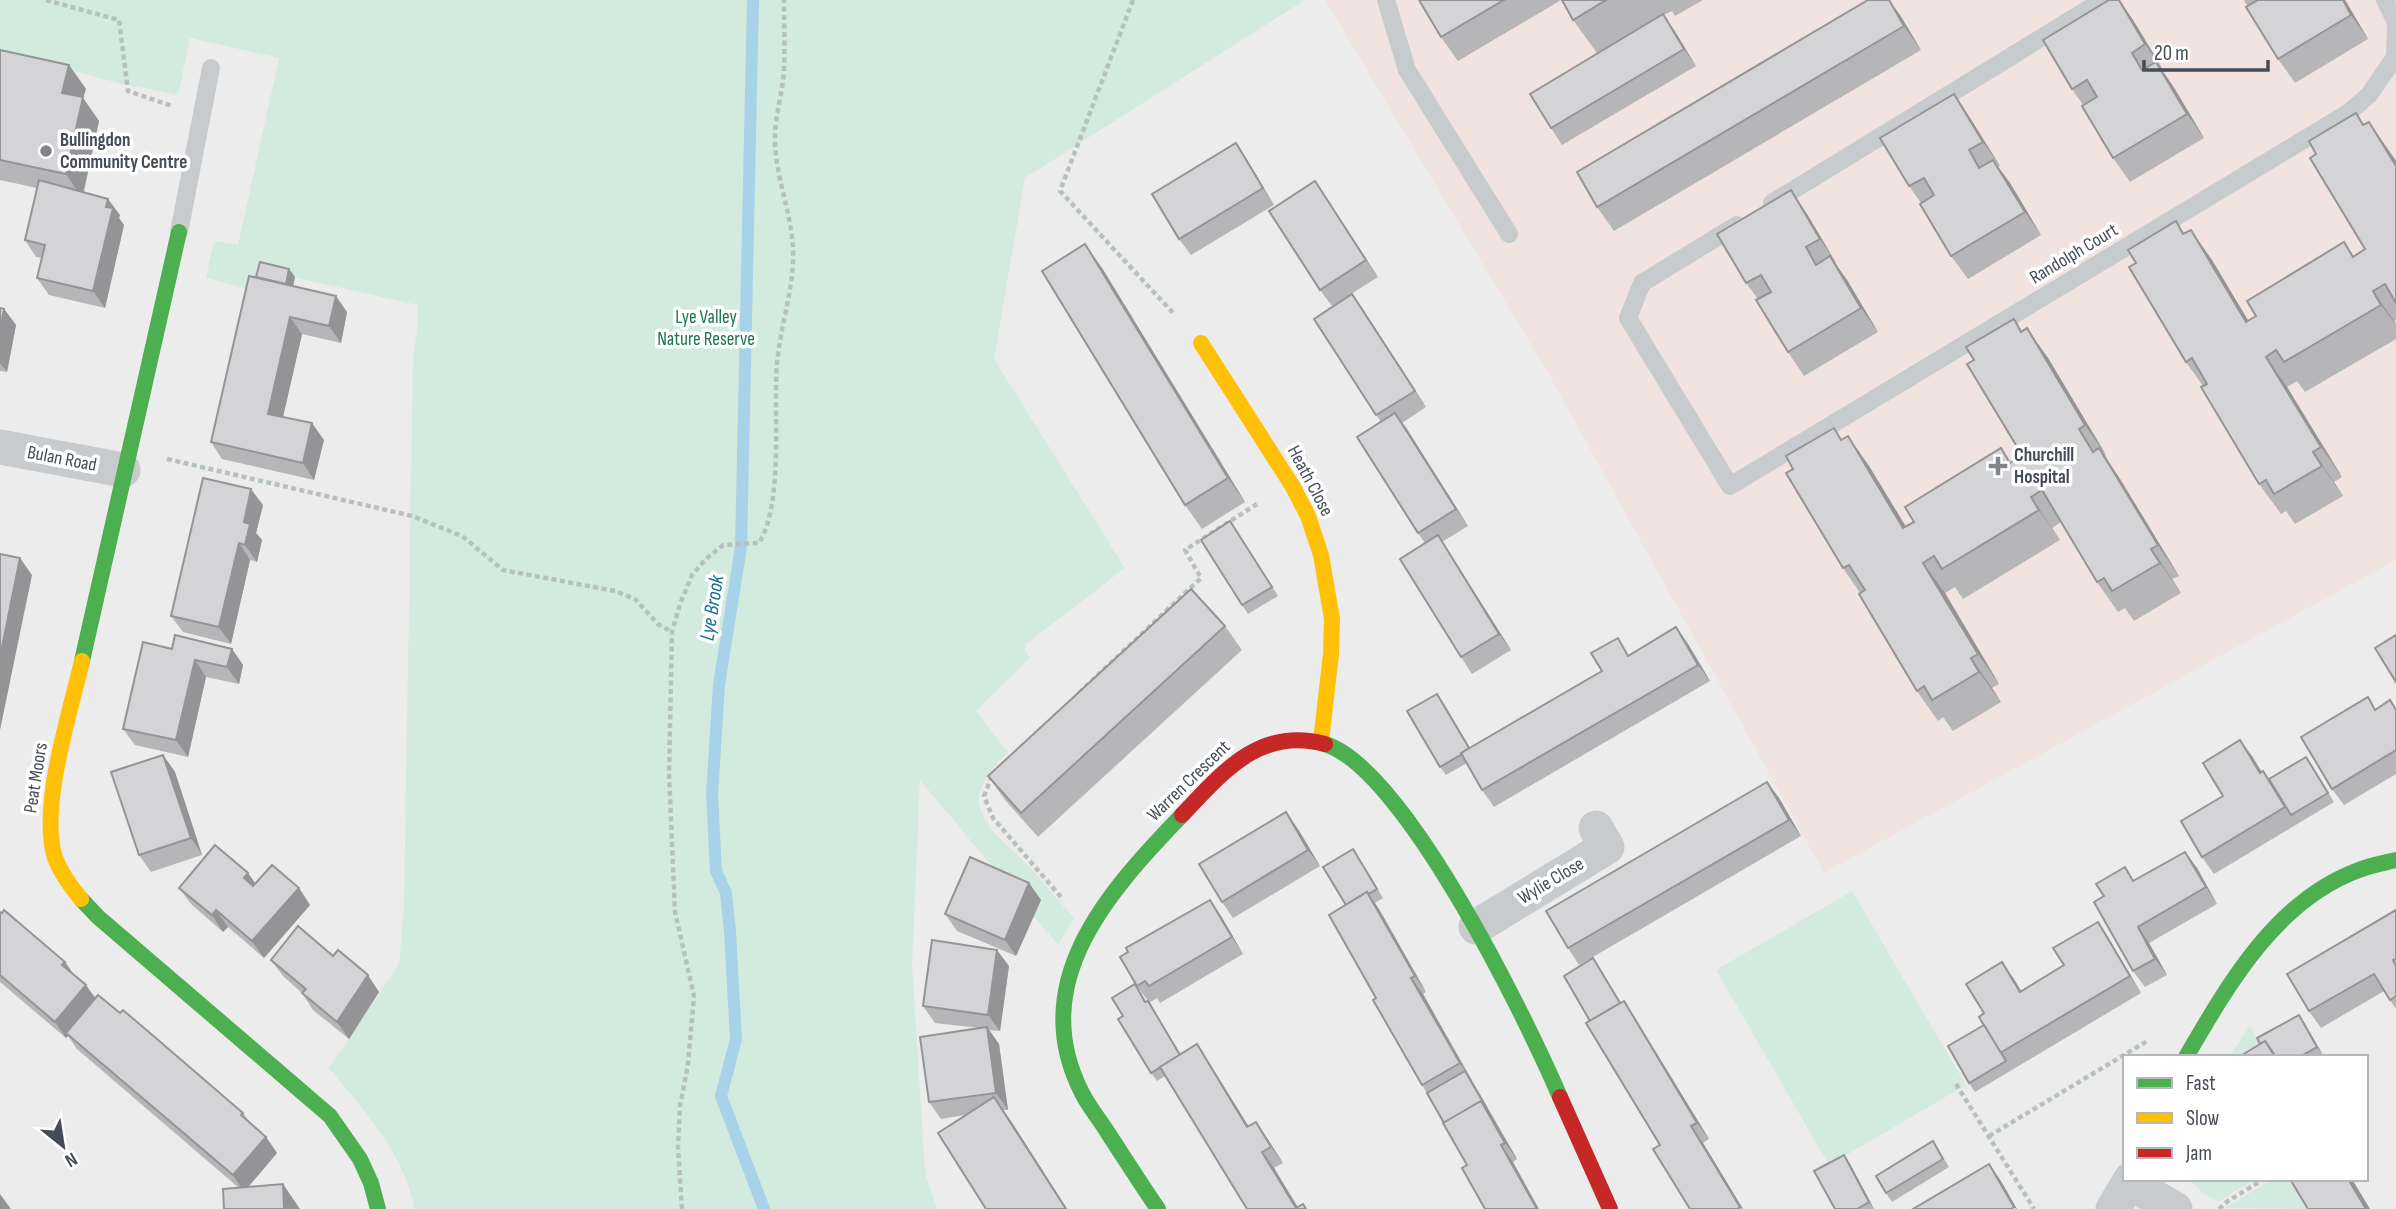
<svg xmlns="http://www.w3.org/2000/svg" width="2396" height="1209" font-family="'Sofia Sans Condensed',sans-serif">
<rect width="100%" height="100%" fill="#edecec"/>
<path fill="#f0e3e0" d="M1325 0H2396V560L1824 873 1548 373Z"/>
<g fill="#d2ebde">
<path d="M0 0H1305L1025 178 994 359 1125 568 1026 644 1025 651 1030 658 976 711 1008 752C995 766 978 781 979 802 981 828 1012 848 1028 865 1043 883 1059 901 1074 918L1058 945 920 780 912 964 925 1172 937 1209H414C407 1157 362 1108 329 1068L399 964 404 905 413 357 417 329 418 305 266 271 261 292 206 278 214 241 238 245 279 58 190 38 178 95 118 83 0 50Z"/>
<path d="M1852 891 1966 1085 1829 1165 1716 970Z"/>
<path d="M2250 1026 2269 1057H2229Z"/>
<path d="M2189 1179H2256L2218 1202 2203 1193Z"/>
<path d="M2272 1179H2294L2312 1209 2225 1208Z"/>
</g>
<g fill="none" stroke-linecap="round" stroke-linejoin="round">
<path stroke="#a8d2e7" stroke-width="12" d="M753 0 741 547 719 685 712 794 716 871 726 893 730 932 736 1039 721 1096 764 1209"/>
<g stroke="#b6c1bf" stroke-width="4.5" stroke-dasharray="5 3.5" stroke-linecap="butt">
<path d="M46 0 119 20 128 91 172 106"/>
<path d="M1133 0 1060 191 1174 314"/>
<path d="M167 459 412 516 462 536 503 570 615 591 635 599 658 624 672 632"/>
<path d="M1079 693 1201 578 1185 550 1257 504"/>
<path d="M992 776 984 796 993 818 1061 897"/>
<path d="M1956 1084 2034 1209"/>
<path d="M1989 1136 2149 1040"/>
<path d="M682 1209 678 1147 680 1106 688 1064 694 996 675 912 669 773 672 632 680 604 692 575 706 559 723 545 759 543C784 502 773 413 777 364 780 325 795 287 793 248 791 211 775 176 775 138 775 115 783 92 784 69 785 46 784 23 784 0"/>
<path d="M2219 1209 2228 1201 2264 1179"/>
</g>
<g stroke="#c8cbcd" stroke-width="18">
<path d="M1386 0 1407 70 1509 234"/>
<path d="M2385 0 2396 22"/>
<path d="M1772 203 2103 0"/>
<path d="M1737 225 1642 283 1628 318 1730 486 2348 113 2369 95 2395 57 2396 24"/>
<path d="M179 232 211 68"/>
</g>
<g stroke="#c8cbcd" stroke-width="35">
<path d="M0 447 123 470"/>
<path d="M1476 927 1607 847 1596 828"/>
<path d="M2129 1182 2175 1209"/>
<path d="M2113 1209 2131 1179"/>
</g>
<g stroke="#4caf50" stroke-width="16">
<path d="M82 661 179 232"/>
<path d="M1325 744C1405 769 1526 1018 1560 1097"/>
<path d="M81 899 98 917 330 1116 360 1159 371 1183 378 1209"/>
<path d="M2186 1057C2228 985 2276 900 2359 870 2371 865 2384 863 2396 860"/>
<path d="M1158 1209C1141 1184 1125 1159 1108 1133 1100 1120 1089 1107 1082 1093 1025 982 1109 891 1182 815"/>
</g>
<g stroke="#ffc107" stroke-width="16">
<path d="M1201 343 1293 487 1308 516 1321 555 1332 619 1331 654 1321 741"/>
<path d="M81 899C70 886 61 873 55 858 39 808 70 713 82 661"/>
</g>
<g stroke="#c62828" stroke-width="16">
<path d="M1182 815C1222 773 1260 726 1325 744"/>
<path d="M1560 1097 1610 1209"/>
</g>
</g>
<g fill="#b6b6b8">
<path d="M1419 0H1561L1458 61 1441 37Z"/>
<path d="M1562 0H1703L1675 16 1672 11 1664 15 1696 66 1562 145 1551 128 1597 53 1573 20Z"/>
<path d="M2119 0 2133 20 2162 68 2161 69 2173 86 2204 138 2130 182 2113 158 2083 105 2072 89Z"/>
<path d="M2244 0H2345L2368 39 2295 83 2278 59Z"/>
<path d="M1900 15 1921 50 1614 231 1597 207Z"/>
<path d="M0 50 69 65 86 89 83 98 99 121 84 192 120 215 119 218 124 225 105 308 49 295 37 278 42 258 36 257 25 240 37 188 0 180Z"/>
<path d="M1954 94 1970 118 2000 166 1998 167 2010 183 2041 235 1968 279 1951 256 1921 203 1909 186Z"/>
<path d="M2356 113 2364 125 2390 152 2396 161V320L2394 321 2396 324V339L2305 392 2297 381 2287 387 2342 477 2334 482 2343 496 2295 524 2286 511 2281 514 2259 484 2203 386 2186 362 2136 263 2176 221 2184 233 2212 260 2248 321 2365 249 2316 154Z"/>
<path d="M1247 160 1274 205 1191 255 1179 239Z"/>
<path d="M1315 181 1378 277 1332 306 1320 290Z"/>
<path d="M1807 214 1836 263 1835 264 1847 280 1878 332 1804 376 1788 352 1758 299 1746 283Z"/>
<path d="M1102 268 1245 502 1202 529 1185 505Z"/>
<path d="M289 269 295 277 293 286 347 312 341 343 302 334 283 417 324 440 314 480 222 459 211 442 256 277Z"/>
<path d="M1352 294 1426 407 1402 423 1468 526 1442 542 1511 650 1472 674 1461 657 1425 543 1418 533 1381 422 1314 319Z"/>
<path d="M0 308 4 309 16 325 7 372 0 371Z"/>
<path d="M2014 319 2022 331 2048 358 2106 455 2105 456 2120 479 2179 576 2172 579 2181 593 2134 621 2125 608 2118 612 2097 582 2061 522 2052 528 2060 540 1963 599 1955 587 1945 593 1999 684 1992 688 2001 702 1953 731 1943 717 1938 721 1917 691 1860 593 1843 568 1842 439 1869 466 1906 527 2022 455 1974 360Z"/>
<path d="M263 505 256 533 262 540 257 562 250 560 231 644 183 632 171 616Z"/>
<path d="M1236 529 1278 596 1248 614 1242 605Z"/>
<path d="M1225 626 1242 650 1038 837 1005 800 988 776Z"/>
<path d="M1676 627 1688 644 1710 681 1494 807 1482 790 1467 763 1446 775 1440 767 1443 702 1470 748 1602 671Z"/>
<path d="M172 649H232L243 665 239 684 206 677 188 757 135 745 123 729Z"/>
<path d="M2396 708V774L2344 805 2332 789 2376 709Z"/>
<path d="M163 755 175 772 202 855 151 872 139 855Z"/>
<path d="M2252 756 2262 772 2269 779 2312 766 2334 802 2214 874 2202 857Z"/>
<path d="M1767 782 1779 798 1801 836 1579 965 1568 948Z"/>
<path d="M1298 829 1320 866 1233 918 1222 902Z"/>
<path d="M1353 849 1383 898 1375 903 1426 992 1423 994 1517 1159 1513 1162 1467 1165 1427 1093 1422 1085 1346 905Z"/>
<path d="M2185 852 2197 868 2217 904 2149 943 2167 975 2145 987 2133 971 2135 881Z"/>
<path d="M248 873 255 884 299 888 310 905 264 958 228 927 223 932 191 904 179 888Z"/>
<path d="M1029 883 1041 900 1016 956 957 931 945 914Z"/>
<path d="M1210 900 1221 916 1243 954 1160 1003 1157 998 1149 1003 1180 1054 1197 1044 1208 1061 1248 1126 1267 1138 1283 1163 1274 1168 1297 1207 1307 1209H1247L1165 1076 1157 1081 1151 1073 1123 1016 1141 993 1146 1002 1148 1001 1137 986Z"/>
<path d="M2396 910V1009L2384 991 2321 1028 2309 1011Z"/>
<path d="M0 912 65 962 74 975 96 998 243 1113 251 1124 266 1137 277 1153 248 1187 239 1188 77 1049 68 1036 66 1038 0 982Z"/>
<path d="M2109 939 2141 993 1975 1092 1969 1083 1984 1025V1013L2002 962 2021 991Z"/>
<path d="M333 956 379 992 349 1039 313 1010 302 993 283 976 271 960Z"/>
<path d="M1593 958 1621 1003 1635 1018 1709 1139 1703 1143 1743 1209H1690L1660 1145 1590 1021Z"/>
<path d="M1009 966 1000 1031 989 1030 999 1044 1008 1110H1003L1067 1209H986L965 1115 941 1119 929 1102 979 1028 935 1023 923 1006Z"/>
<path d="M2299 1015 2323 1055 2320 1057H2239L2260 1044Z"/>
<path d="M1933 1141 1949 1167 1892 1202 1886 1193Z"/>
<path d="M1850 1164 1874 1209H1835Z"/>
</g>
<g fill="#949496">
<path d="M1889 0 1900 15 1921 50 1904 26Z"/>
<path d="M2119 0 2133 20 2162 68 2145 44Z"/>
<path d="M2343 0H2345L2368 39 2351 15Z"/>
<path d="M1663 14 1674 30 1696 66 1684 49Z"/>
<path d="M2156 62 2173 86 2204 138 2187 114Z"/>
<path d="M69 65 86 89 83 98 99 121 82 198 66 174 62 93Z"/>
<path d="M1954 94 1970 118 2000 166 1983 142Z"/>
<path d="M2369 122 2396 161V166Z"/>
<path d="M1236 143 1247 160 1274 205 1263 188Z"/>
<path d="M1993 160 2010 183 2041 235 2025 212Z"/>
<path d="M1315 181 1326 198 1378 277 1366 260Z"/>
<path d="M1791 190 1807 214 1836 263 1820 239Z"/>
<path d="M108 199 120 215 119 218 124 225 105 308 93 291Z"/>
<path d="M2191 230 2212 260 2267 352 2246 322Z"/>
<path d="M1085 244 1102 268 1245 502 1228 478Z"/>
<path d="M1830 256 1847 280 1878 332 1861 308Z"/>
<path d="M289 269 295 277 290 299 284 291Z"/>
<path d="M2373 291 2394 321 2396 325 2381 305Z"/>
<path d="M1352 294 1364 311 1426 407 1415 391Z"/>
<path d="M336 296 347 312 341 343 329 326Z"/>
<path d="M4 309 16 325 7 372 0 363V329Z"/>
<path d="M290 317 302 334 280 430 268 414Z"/>
<path d="M2027 328 2048 358 2106 455 2085 425Z"/>
<path d="M2266 357 2287 387 2342 477 2321 447Z"/>
<path d="M1395 413 1407 429 1468 526 1456 509Z"/>
<path d="M312 423 324 440 314 480 303 463Z"/>
<path d="M1848 436 1869 466 1925 558 1903 528Z"/>
<path d="M2099 448 2120 479 2179 576 2158 545Z"/>
<path d="M2313 452 2334 482 2343 496 2322 466Z"/>
<path d="M251 489 263 505 256 533 262 540 257 562 245 545 244 522Z"/>
<path d="M2031 497 2052 528 2060 540 2039 510Z"/>
<path d="M1438 535 1449 552 1511 650 1499 634Z"/>
<path d="M239 543 250 560 231 644 219 627Z"/>
<path d="M2151 549 2172 579 2181 593 2160 563Z"/>
<path d="M20 558 32 575 0 730V657Z"/>
<path d="M1923 563 1945 593 1999 684 1978 654Z"/>
<path d="M1676 627 1688 644 1710 681 1698 665Z"/>
<path d="M232 649 243 665 239 684 227 667Z"/>
<path d="M1971 658 1992 688 2001 702 1979 672Z"/>
<path d="M195 660 206 677 188 757 176 740Z"/>
<path d="M2240 740 2252 756 2272 790 2260 773Z"/>
<path d="M163 755 175 772 202 855 191 838Z"/>
<path d="M1767 782 1779 798 1801 836 1789 820Z"/>
<path d="M1286 812 1298 829 1320 866 1308 850Z"/>
<path d="M2185 852 2197 868 2217 904 2206 887Z"/>
<path d="M248 873 260 890 256 895 244 878Z"/>
<path d="M1029 883 1041 900 1016 956 1005 940Z"/>
<path d="M299 888 310 905 264 958 252 941Z"/>
<path d="M1367 892 1379 909 1426 992 1415 976Z"/>
<path d="M1210 900 1221 916 1243 954 1232 937Z"/>
<path d="M216 910 228 927 223 932 212 915Z"/>
<path d="M2098 922 2109 939 2141 993 2130 976Z"/>
<path d="M2138 927 2149 943 2167 975 2155 959Z"/>
<path d="M997 950 1009 966 1000 1031 988 1015Z"/>
<path d="M65 962 76 978 62 965Z"/>
<path d="M2002 962 2014 979 2031 1008 2020 992Z"/>
<path d="M368 975 379 992 349 1039 337 1022Z"/>
<path d="M1411 978 1423 994 1471 1080 1460 1063Z"/>
<path d="M86 985 98 1002 66 1033 68 1036 66 1038 55 1022Z"/>
<path d="M1624 1001 1635 1018 1709 1139 1697 1123Z"/>
<path d="M2299 1015 2305 1024 2323 1055 2317 1047Z"/>
<path d="M987 1027 999 1044 1008 1110 996 1093Z"/>
<path d="M1197 1044 1208 1061 1259 1143 1247 1127Z"/>
<path d="M1465 1071 1471 1080 1517 1159 1505 1143Z"/>
<path d="M994 1097 1011 1121 1067 1209H1066Z"/>
<path d="M1256 1122 1267 1138 1283 1163 1271 1147Z"/>
<path d="M1691 1126 1703 1143 1743 1209 1740 1207Z"/>
<path d="M266 1137 277 1153 244 1192 233 1175Z"/>
<path d="M1501 1145 1513 1162 1539 1209H1537Z"/>
<path d="M1262 1152 1274 1168 1299 1209H1297Z"/>
<path d="M1844 1155 1850 1164 1874 1209 1869 1202Z"/>
<path d="M1989 1164 2001 1181 2017 1209H2016L2014 1207Z"/>
<path d="M2348 1179H2352L2370 1209H2366Z"/>
<path d="M283 1184 300 1209H284Z"/>
<path d="M0 1194 11 1209H0Z"/>
</g>
<g fill="#d4d4d6" stroke="#949496" stroke-width="2">
<path d="M1419 0H1504L1441 37Z"/>
<path d="M1562 0H1606L1573 20Z"/>
<path d="M1868 0H1889L1904 26 1597 207 1577 172Z"/>
<path d="M2109 0H2119L2145 44 2132 53 2142 70 2156 62 2187 114 2113 158 2082 106 2097 97 2087 80 2072 89 2043 40Z"/>
<path d="M2258 0H2343L2351 15 2278 59 2246 7Z"/>
<path d="M1663 14 1684 49 1551 128 1530 94Z"/>
<path d="M0 50 69 65 62 93 83 97 66 174 0 160Z"/>
<path d="M1954 94 1983 142 1969 150 1979 168 1993 160 2025 212 1951 256 1920 204 1934 195 1924 178 1909 186 1880 138Z"/>
<path d="M2356 113 2363 125 2369 122 2396 166V303L2385 284 2373 291 2381 305 2284 362 2276 350 2266 357 2321 447 2313 452 2322 466 2274 494 2266 480 2259 484 2201 387 2207 384 2192 358 2186 362 2129 267 2136 263 2128 250 2176 221 2183 234 2191 230 2246 322 2256 316 2247 301 2344 242 2353 257 2365 249 2310 158 2316 154 2309 141Z"/>
<path d="M1236 143 1263 188 1179 239 1152 194Z"/>
<path d="M39 180 108 199 106 207 113 208 93 291 37 278 45 245 25 240Z"/>
<path d="M1315 181 1366 260 1320 290 1269 211Z"/>
<path d="M1791 190 1820 239 1806 247 1816 265 1830 256 1861 308 1788 352 1756 300 1771 292 1761 275 1746 283 1717 234Z"/>
<path d="M1085 244 1228 478 1185 505 1042 271Z"/>
<path d="M260 262 289 269 286 284 256 277Z"/>
<path d="M249 276 336 296 329 326 290 317 268 414 312 423 303 463 211 442Z"/>
<path d="M1352 294 1415 391 1376 415 1314 319Z"/>
<path d="M0 308 4 309 0 329Z"/>
<path d="M2014 319 2021 332 2027 328 2085 425 2079 429 2093 452 2099 448 2158 545 2151 549 2160 563 2112 591 2104 578 2097 582 2042 490 2031 497 2039 510 1942 569 1934 556 1923 563 1978 654 1971 658 1979 672 1932 700 1924 686 1917 691 1859 594 1865 590 1849 565 1843 568 1786 473 1793 469 1786 456 1834 428 1841 440 1848 436 1903 528 1914 522 1905 507 2001 448 2010 463 2022 455 1967 364 1974 360 1966 347Z"/>
<path d="M1395 413 1456 509 1418 533 1357 437Z"/>
<path d="M203 478 251 489 244 522 250 524 245 545 239 543 219 627 171 616Z"/>
<path d="M1230 521 1272 587 1242 605 1201 540Z"/>
<path d="M1438 535 1499 634 1461 657 1400 559Z"/>
<path d="M0 554 20 558 0 657Z"/>
<path d="M1191 589 1225 626 1021 813 988 776Z"/>
<path d="M1676 627 1698 665 1482 790 1461 753 1602 671 1591 653 1618 638 1628 656Z"/>
<path d="M175 635 232 649 227 667 195 660 176 740 123 729 143 642 172 649Z"/>
<path d="M2396 635V682L2375 648Z"/>
<path d="M1437 694 1469 748 1461 753 1462 754 1440 767 1407 711Z"/>
<path d="M2368 697 2375 710 2390 700 2396 710V750L2332 789 2301 737Z"/>
<path d="M2240 740 2260 773 2263 771 2285 807 2202 857 2181 821 2223 796 2203 763Z"/>
<path d="M163 755 191 838 139 855 111 772Z"/>
<path d="M2306 757 2328 793 2291 815 2269 779Z"/>
<path d="M1767 782 1789 820 1568 948 1546 911Z"/>
<path d="M1286 812 1308 850 1222 902 1199 864Z"/>
<path d="M215 845 248 873 244 878 253 886 272 865 299 888 252 941 216 910 212 915 179 888Z"/>
<path d="M1353 849 1377 889 1368 894 1367 892 1346 905 1323 867Z"/>
<path d="M2185 852 2206 887 2138 927 2155 959 2133 971 2094 902 2104 896 2096 884 2125 867 2133 881Z"/>
<path d="M970 857 1029 883 1005 940 945 914Z"/>
<path d="M1367 892 1415 976 1411 978 1460 1063 1422 1085 1373 1000 1376 998 1329 915Z"/>
<path d="M1210 900 1232 937 1149 986 1145 981 1137 986 1120 957 1128 952 1126 948Z"/>
<path d="M4 910 65 962 62 965 86 985 55 1022 0 975V912L2 913Z"/>
<path d="M2396 910V959L2393 960 2396 966V996L2390 1000 2374 974 2309 1011 2287 974Z"/>
<path d="M2098 922 2130 976 2000 1053 1979 1017 1984 1013 1966 984 2002 962 2020 992 2064 965 2053 948Z"/>
<path d="M298 926 333 956 338 950 368 975 337 1022 302 993 306 989 271 960Z"/>
<path d="M932 940 997 950 988 1015 923 1006Z"/>
<path d="M1593 958 1620 1003 1590 1021 1564 976Z"/>
<path d="M1135 984 1145 1002 1148 1001 1180 1055 1151 1073 1118 1019 1123 1016 1112 998Z"/>
<path d="M98 995 120 1013 123 1010 157 1039 243 1113 241 1115 266 1137 233 1175 66 1033Z"/>
<path d="M1624 1001 1697 1123 1691 1126 1740 1207 1737 1209H1690L1653 1149 1660 1145 1586 1023Z"/>
<path d="M2299 1015 2317 1047 2299 1057H2276L2265 1041 2260 1044 2257 1038Z"/>
<path d="M1984 1025 2006 1061 1969 1083 1948 1046Z"/>
<path d="M987 1027 996 1093 929 1102 920 1037Z"/>
<path d="M2265 1041 2275 1057H2239Z"/>
<path d="M1197 1044 1247 1127 1256 1122 1271 1147 1262 1152 1296 1208 1303 1204 1306 1209H1247L1160 1067Z"/>
<path d="M1465 1071 1487 1109 1481 1101 1444 1123 1427 1093Z"/>
<path d="M994 1097 1066 1209H986L938 1133Z"/>
<path d="M1481 1101 1505 1143 1501 1145 1537 1209H1485L1462 1168 1467 1165 1443 1123Z"/>
<path d="M1933 1141 1943 1159 1886 1193 1876 1176Z"/>
<path d="M1844 1155 1869 1202 1857 1209H1835L1814 1171Z"/>
<path d="M1989 1164 2014 1207 2011 1209H1913Z"/>
<path d="M2290 1179H2348L2366 1209H2308Z"/>
<path d="M283 1184 284 1209H224L223 1189Z"/>
</g>
<g fill="#80848b" stroke="#fff" stroke-width="2.5">
<circle cx="46" cy="151" r="7"/>
<path d="M1994.5 455.5h7v7h7v7h-7v7h-7v-7h-7v-7h7z"/>
</g>
<g text-anchor="middle" dominant-baseline="central" stroke-width="7" stroke-linejoin="round" paint-order="stroke">
<g font-size="19" font-weight="bold" fill="#454c57" stroke="#fff" text-anchor="start">
<text x="60" y="140">Bullingdon<tspan x="60" dy="22">Community Centre</tspan></text>
<text x="2014" y="455">Churchill<tspan x="2014" dy="22">Hospital</tspan></text>
</g>
<g font-size="19" fill="#454c57" stroke="#fff">
<text transform="translate(2074 254) rotate(-31)">Randolph Court</text>
<text transform="translate(62 459) rotate(11)">Bulan Road</text>
<text transform="translate(1310 481) rotate(62)">Heath Close</text>
<text transform="translate(36 778) rotate(-81)">Peat Moors</text>
<text transform="translate(1189 781) rotate(-44)">Warren Crescent</text>
<text transform="translate(1551 881) rotate(-31)">Wylie Close</text>
</g>
<g font-size="19" fill="#1b7352" stroke="#fff">
<text x="706" y="317">Lye Valley<tspan x="706" dy="22">Nature Reserve</tspan></text>
</g>
<g font-size="21" font-style="italic" fill="#146e9b" stroke="#fff">
<text transform="translate(712 608) rotate(-81)">Lye Brook</text>
</g>
</g>
<rect x="2123" y="1055" width="245" height="126" fill="#ffffff" stroke="#b5b7bc" stroke-width="2"/>
<rect x="2137" y="1078" width="35" height="10" fill="#4caf50" stroke="#b5b7bc" stroke-width="2"/>
<text x="2186" y="1090" font-size="21" fill="#454c57">Fast</text>
<rect x="2137" y="1113" width="35" height="10" fill="#ffc107" stroke="#b5b7bc" stroke-width="2"/>
<text x="2186" y="1125" font-size="21" fill="#454c57">Slow</text>
<rect x="2137" y="1148" width="35" height="10" fill="#c62828" stroke="#b5b7bc" stroke-width="2"/>
<text x="2186" y="1160" font-size="21" fill="#454c57">Jam</text>
<g transform="translate(63 1146) rotate(150)" stroke="#ffffff" stroke-width="5" paint-order="stroke">
<path d="M0-5L12 26L0 18L-12 26Z" fill="#454c57"/>
<text y="-10" font-size="19" font-weight="bold" text-anchor="middle" fill="#454c57">N</text>
</g>
<path d="M2144 60v10h124v-10" fill="none" stroke="#454c57" stroke-width="3.5"/>
<text x="2154" y="60" font-size="21" fill="#454c57" stroke="#ffffff" stroke-width="5" paint-order="stroke">20 m</text>
</svg>
